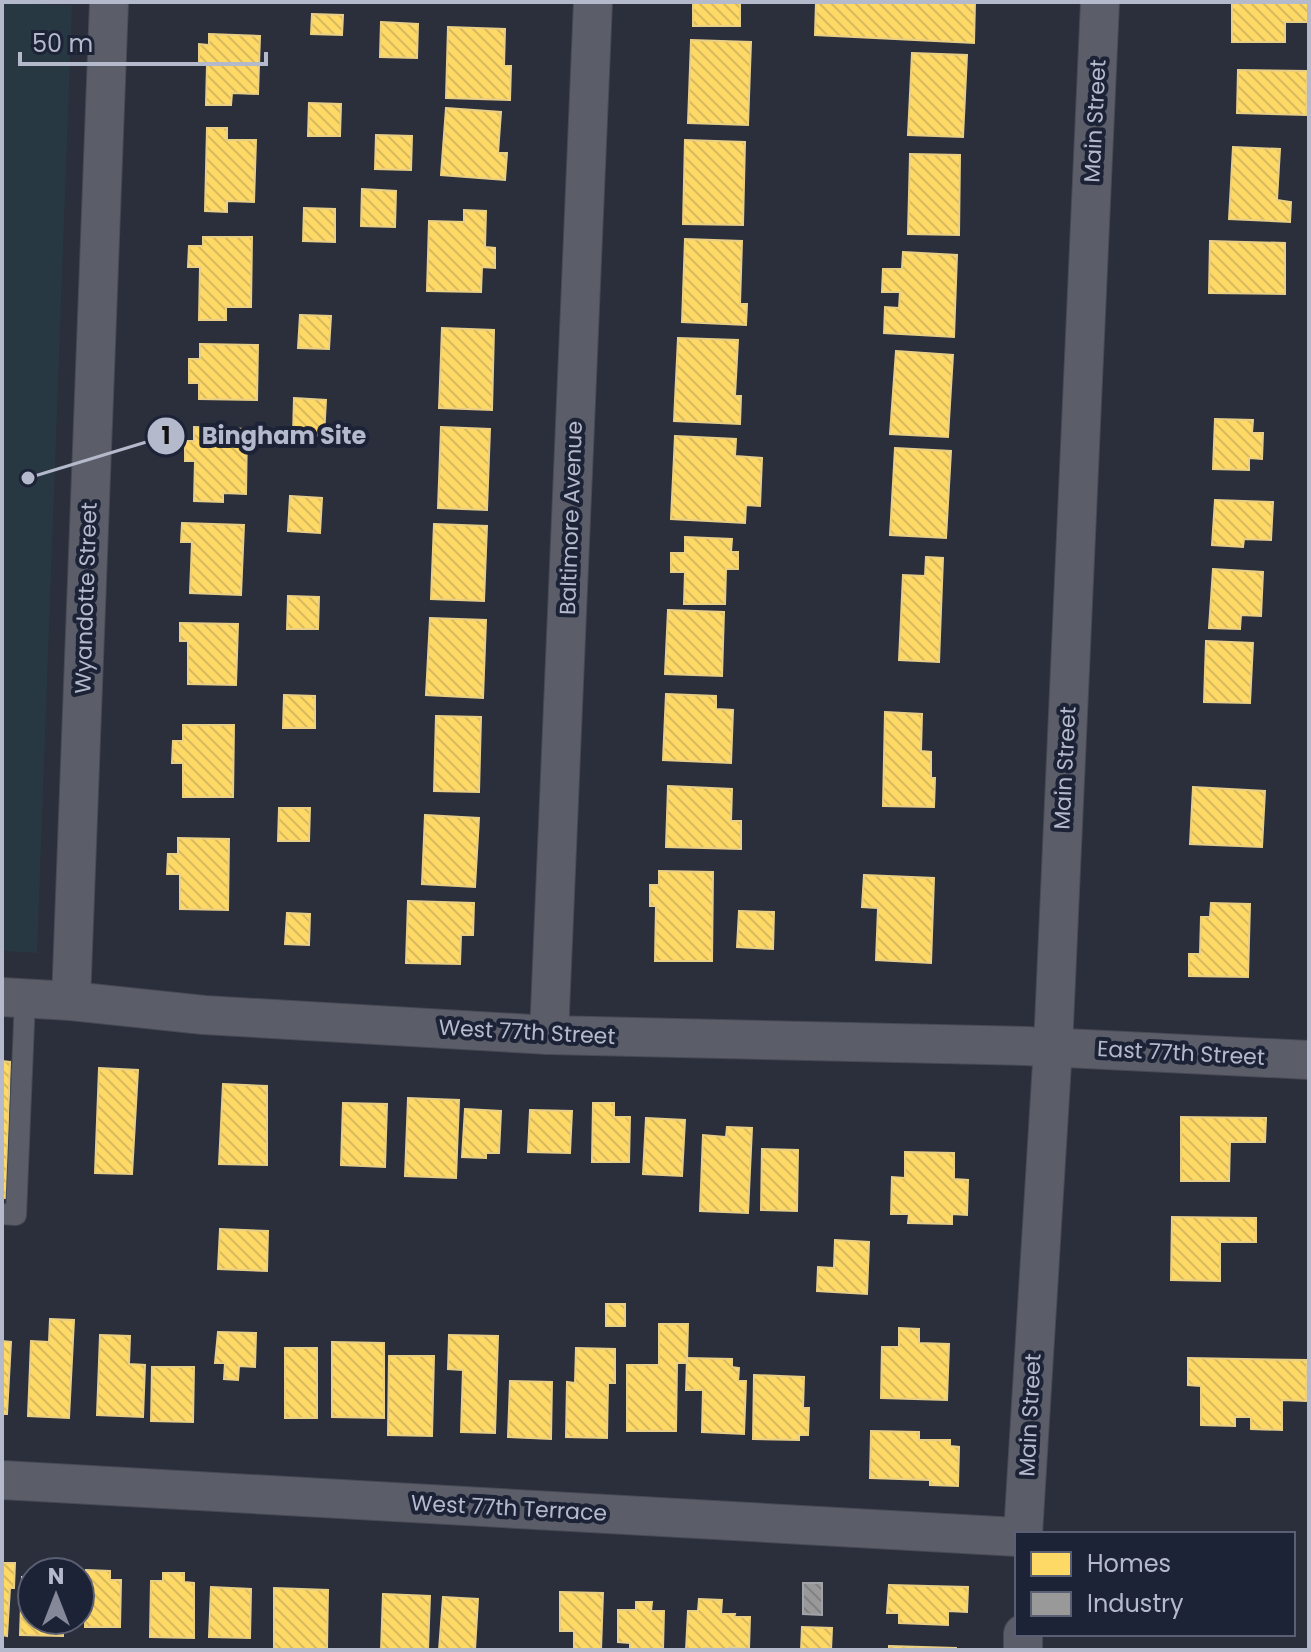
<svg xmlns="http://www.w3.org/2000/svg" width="1311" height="1652" font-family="Poppins,sans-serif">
<defs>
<pattern id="homes-back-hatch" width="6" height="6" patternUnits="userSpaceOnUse" patternTransform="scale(2)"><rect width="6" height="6" fill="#ffd966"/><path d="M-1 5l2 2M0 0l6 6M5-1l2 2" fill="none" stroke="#d7b95e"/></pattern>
<pattern id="industry-back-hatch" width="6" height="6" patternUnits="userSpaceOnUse" patternTransform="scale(2)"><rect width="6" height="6" fill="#999"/><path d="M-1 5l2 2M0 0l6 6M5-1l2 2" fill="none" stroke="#808182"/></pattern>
</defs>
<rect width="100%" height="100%" fill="#2b2e3b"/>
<path fill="#273842" d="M2 3 72 5 37 953 2 951Z"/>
<g fill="url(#homes-back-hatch)" stroke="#e9cf85" stroke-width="2">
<rect x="693" y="2" width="47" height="24"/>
<path d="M816 2H975L974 43 815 35Z"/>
<path d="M1232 2H1309V22H1285V42H1232Z"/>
<path d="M312 14 343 15 342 35 311 34Z"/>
<path d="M381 22 418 24 417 58 380 57Z"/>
<path d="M448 27 505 29 504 66H511L510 100 446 98Z"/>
<path d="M209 34 260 36 258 94 232 93 231 105H206L207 65 199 64V44L209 45Z"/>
<path d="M691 40 751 42 748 125 688 123Z"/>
<path d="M912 53 967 55 963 137 908 135Z"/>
<path d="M1238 70 1307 71 1306 115 1237 113Z"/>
<path d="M309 103 341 104 340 136H308Z"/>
<path d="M446 108 501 112 498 153H507L505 180 441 175Z"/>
<path d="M207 128H227V140H256L254 202 227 201V212L205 211Z"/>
<path d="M376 135 412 136 411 170 375 169Z"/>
<path d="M685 140 745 142 743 225 683 224Z"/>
<path d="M1233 147 1280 149 1277 200 1291 202 1290 222 1229 219Z"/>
<path d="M910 154 960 155 959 235 908 234Z"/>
<path d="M362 189 396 191 395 227 361 226Z"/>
<path d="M304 208 335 209V242L303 241Z"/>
<path d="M464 210 486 211 485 247 495 248V268L482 267 481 292 427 291 429 221 464 222Z"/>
<path d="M203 237H252L251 307H226V320H199L200 267H188L189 246H203Z"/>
<path d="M685 239 742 241 740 304H747L746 325 682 322Z"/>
<path d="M1210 241 1285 243V294L1209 293Z"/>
<path d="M903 252 957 255 954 337 884 333 885 307 899 308 900 292H882L883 269H902Z"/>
<path d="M300 315 331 316 329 349 298 348Z"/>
<path d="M442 328 494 330 492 410 439 408Z"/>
<path d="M678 338 738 340 735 396H741L740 424 674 421Z"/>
<path d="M200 344 258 345 257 400 199 399V383H189V359H200Z"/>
<path d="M896 351 953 355 948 437 890 434Z"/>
<path d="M294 398 326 400 324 436 293 435Z"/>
<path d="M1215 419 1253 420 1252 433H1263L1262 459 1249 458V470L1213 469Z"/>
<path d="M194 427 247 429 246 494 223 493V502L194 501 195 461H185V441H194Z"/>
<path d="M441 427 490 429 487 510 438 508Z"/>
<path d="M675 436 736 439 735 456 762 458 760 506 746 505 745 523 671 519Z"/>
<path d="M895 448 951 451 946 538 890 535Z"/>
<path d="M290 496 322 498 320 533 288 531Z"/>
<path d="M1215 500 1273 502 1271 540 1244 539 1243 547 1212 545Z"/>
<path d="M182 523 244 525 241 595 190 593 192 542H181Z"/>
<path d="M434 524 487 526 484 601 431 599Z"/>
<path d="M685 537 732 539 731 552H738V569H726L725 604H684L685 572H671V553H685Z"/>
<path d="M926 557 943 558 939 662 899 660 903 575 925 576Z"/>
<path d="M1213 569 1263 572 1261 616 1241 615 1240 629 1209 628Z"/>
<path d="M288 596 319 597 318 629H287Z"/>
<path d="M668 610 724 612 722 676 665 674Z"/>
<path d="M430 618 486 620 483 698 426 695Z"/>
<path d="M180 623 238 624 236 685 188 684V641H180Z"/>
<path d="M1206 641 1253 643 1250 703 1204 702Z"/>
<path d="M666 694 716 696V709L733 710 731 763 663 760Z"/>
<path d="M284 695 315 696V728H283Z"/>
<path d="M885 712 922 714 921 751 931 752V778H935L934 807 883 806Z"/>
<path d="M436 716 481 717 479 792 434 791Z"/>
<path d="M183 725H234L233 797H183V763H172L173 741H183Z"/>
<path d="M668 786 732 789 731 821H741V849L666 847Z"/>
<path d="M1193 787 1265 791 1262 847 1190 844Z"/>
<path d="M279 808H310L309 841H278Z"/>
<path d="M425 815 479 818 475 887 422 884Z"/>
<path d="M178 838 229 839 228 910 180 909V874H167L168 854H178Z"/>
<path d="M659 871 713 872 712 961H655L656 906H650V885H659Z"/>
<path d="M864 875 934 878 931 963 876 960 878 908 862 907Z"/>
<path d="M408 901 474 903 473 935H461L460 964 406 963Z"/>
<path d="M1211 903 1250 904 1248 977 1189 976V954H1200L1201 917H1210Z"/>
<path d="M739 911 774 912 773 949 737 947Z"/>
<path d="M287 913 310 914 309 945 285 944Z"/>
<path d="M2 1061 10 1062 6 1198H2Z"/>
<path d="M99 1068 138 1070 132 1174 95 1173Z"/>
<path d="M223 1084 267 1086V1165L219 1164Z"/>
<path d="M408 1098 459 1100 456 1178 405 1176Z"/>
<path d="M343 1103 387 1104 385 1167 341 1165Z"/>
<path d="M593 1103H614V1117H630L629 1162H592Z"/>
<path d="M465 1109 501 1111 499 1153H486V1158L462 1157Z"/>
<path d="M530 1110 572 1111 570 1153 528 1152Z"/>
<path d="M1181 1117 1266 1118 1265 1142H1230L1229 1181H1181Z"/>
<path d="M646 1118 685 1120 682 1176 643 1174Z"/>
<path d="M727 1127 752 1128 748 1213 700 1211 703 1135 726 1137Z"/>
<path d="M762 1149 798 1150 797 1211 761 1210Z"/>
<path d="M905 1152 954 1153V1179L968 1180 967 1215 952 1214V1224L908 1223 909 1214H891L892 1177 905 1178Z"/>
<path d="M1172 1217 1256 1218V1242H1220V1281L1171 1280Z"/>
<path d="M220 1229 268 1231 267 1271 218 1269Z"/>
<path d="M835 1240 869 1242 867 1294 817 1291 818 1267 834 1268Z"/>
<rect x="606" y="1304" width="19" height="22"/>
<path d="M50 1319 74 1320 69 1418 28 1416 31 1341 49 1342Z"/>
<path d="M659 1324H688L687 1363H677L676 1431H627V1365H659Z"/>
<path d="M899 1328 919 1329V1343L949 1344 947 1400 881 1398 882 1347H899Z"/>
<path d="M218 1332 256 1333 255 1367 239 1366 238 1380 224 1379 225 1363H215Z"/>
<path d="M100 1335 130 1336 129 1364 145 1365 143 1417 97 1415Z"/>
<path d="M449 1335 498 1336 495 1433 461 1432 463 1370 448 1369Z"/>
<path d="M2 1341 11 1342 7 1414H2Z"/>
<path d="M332 1342 384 1343V1418L332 1417Z"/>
<rect x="285" y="1348" width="32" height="70"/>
<path d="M576 1348 615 1349V1383H608L607 1438 566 1437 567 1382 575 1383Z"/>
<path d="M389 1356H434L432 1436 388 1435Z"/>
<path d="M687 1358 732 1359V1367L739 1368 738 1381H746L744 1434 702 1432 703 1390H686Z"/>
<path d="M1188 1358 1307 1360 1306 1401 1282 1400V1430L1251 1429V1417H1235V1426L1201 1425V1386L1188 1385Z"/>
<path d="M152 1367H194L193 1422 151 1421Z"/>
<path d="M754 1375 804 1377 803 1408H809L808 1435H799V1440L753 1439Z"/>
<path d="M510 1381 552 1382 551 1439 508 1437Z"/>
<path d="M871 1431 919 1432V1440H950V1446L959 1447 958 1486 930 1485V1480L870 1478Z"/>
<path d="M2 1563H15L14 1588H10L7 1636 2 1635Z"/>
<path d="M86 1570 110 1571V1580H121L120 1627H85Z"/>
<path d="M163 1573H184V1582L194 1583V1638L150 1637 151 1581H163Z"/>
<path d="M22 1577H32V1620H63V1636L20 1635Z"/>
<path d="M889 1585 968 1587 967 1612 948 1611V1625L899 1623V1613H887Z"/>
<path d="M211 1587 251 1589 250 1638 209 1637Z"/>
<path d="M274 1588 328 1590 327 1650H274Z"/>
<path d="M560 1592 603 1593 601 1650H574V1631H560Z"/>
<path d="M383 1594 430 1596 428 1650H381Z"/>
<path d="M443 1597 478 1599 475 1650H439Z"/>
<path d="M699 1599 722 1600 721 1614H735L734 1617H750L749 1649 729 1647V1650L704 1648V1650H686L688 1611H698Z"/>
<path d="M636 1602H652L651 1611H664L663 1650H630V1643L618 1642V1610H636Z"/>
<path d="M802 1627 832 1628 831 1650H801Z"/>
<path d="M889 1646 956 1648V1650H889Z"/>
</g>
<path fill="url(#industry-back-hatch)" stroke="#a1a3a8" stroke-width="2" d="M803 1583H822V1615L803 1614Z"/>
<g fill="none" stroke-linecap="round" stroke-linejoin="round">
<defs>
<path id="lane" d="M2 1214 16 1215 25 999"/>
<g id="street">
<path d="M2 997 71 1001 204 1015 549 1035 1025 1046 1309 1060"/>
<path d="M71 1001 109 2"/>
<path d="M549 1035 593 2"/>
<path d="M2 1480 1017 1537"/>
<path d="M1023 1534 1053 1047 1100 2"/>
<path d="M1023 1650V1634"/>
</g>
</defs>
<use href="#lane" stroke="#474a54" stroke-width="22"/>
<use href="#street" stroke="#474a54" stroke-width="40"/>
<use href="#lane" stroke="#5b5e68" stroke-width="20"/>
<use href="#street" stroke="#5b5e68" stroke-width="38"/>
</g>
<g text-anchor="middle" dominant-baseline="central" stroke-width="8" stroke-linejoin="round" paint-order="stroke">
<g font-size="22" fill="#b5b9cc" stroke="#1d2337">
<text transform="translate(1095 121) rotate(-87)">Main Street</text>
<text transform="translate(571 518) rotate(-88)">Baltimore Avenue</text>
<text transform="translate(86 598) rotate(-88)">Wyandotte Street</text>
<text transform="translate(1065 768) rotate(-87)">Main Street</text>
<text transform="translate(527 1032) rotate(3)">West 77th Street</text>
<text transform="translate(1181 1053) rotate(3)">East 77th Street</text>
<text transform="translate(1030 1415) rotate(-87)">Main Street</text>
<text transform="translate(509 1508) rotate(3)">West 77th Terrace</text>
</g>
</g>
<path fill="none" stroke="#b5b9cc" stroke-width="3" d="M28 478L166 436"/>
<g fill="#b5b9cc" stroke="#1d2337" stroke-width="3">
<circle cx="28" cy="478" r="8"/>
<circle cx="166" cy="436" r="20"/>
</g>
<g font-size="24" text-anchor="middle" font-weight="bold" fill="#111">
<text x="166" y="444">1</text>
</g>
<g font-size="24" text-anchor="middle" font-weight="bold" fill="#b5b9cc" stroke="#1d2337" stroke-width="8" stroke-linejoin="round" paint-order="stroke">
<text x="284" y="444">Bingham Site</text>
</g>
<rect width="1311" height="1652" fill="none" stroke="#b5b9cc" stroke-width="8"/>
<rect x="1015" y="1532" width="280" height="104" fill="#1d2337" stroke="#5a5f73" stroke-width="2"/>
<rect x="1031" y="1552" width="40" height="24" fill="#ffd966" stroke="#5a5f73" stroke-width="2"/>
<text x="1087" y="1572" font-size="24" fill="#b5b9cc">Homes</text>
<rect x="1031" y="1592" width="40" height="24" fill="#999999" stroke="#5a5f73" stroke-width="2"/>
<text x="1087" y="1612" font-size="24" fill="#b5b9cc">Industry</text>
<g transform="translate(56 1596)"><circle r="38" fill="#1d2337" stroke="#5a5f73" stroke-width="2"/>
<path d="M0-6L14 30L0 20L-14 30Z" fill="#858899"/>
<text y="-12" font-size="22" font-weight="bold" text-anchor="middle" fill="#b5b9cc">N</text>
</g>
<path d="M20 52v12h246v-12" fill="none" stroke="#b5b9cc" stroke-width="4"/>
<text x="32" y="52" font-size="24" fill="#b5b9cc" stroke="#1d2337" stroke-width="6" paint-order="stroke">50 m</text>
</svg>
